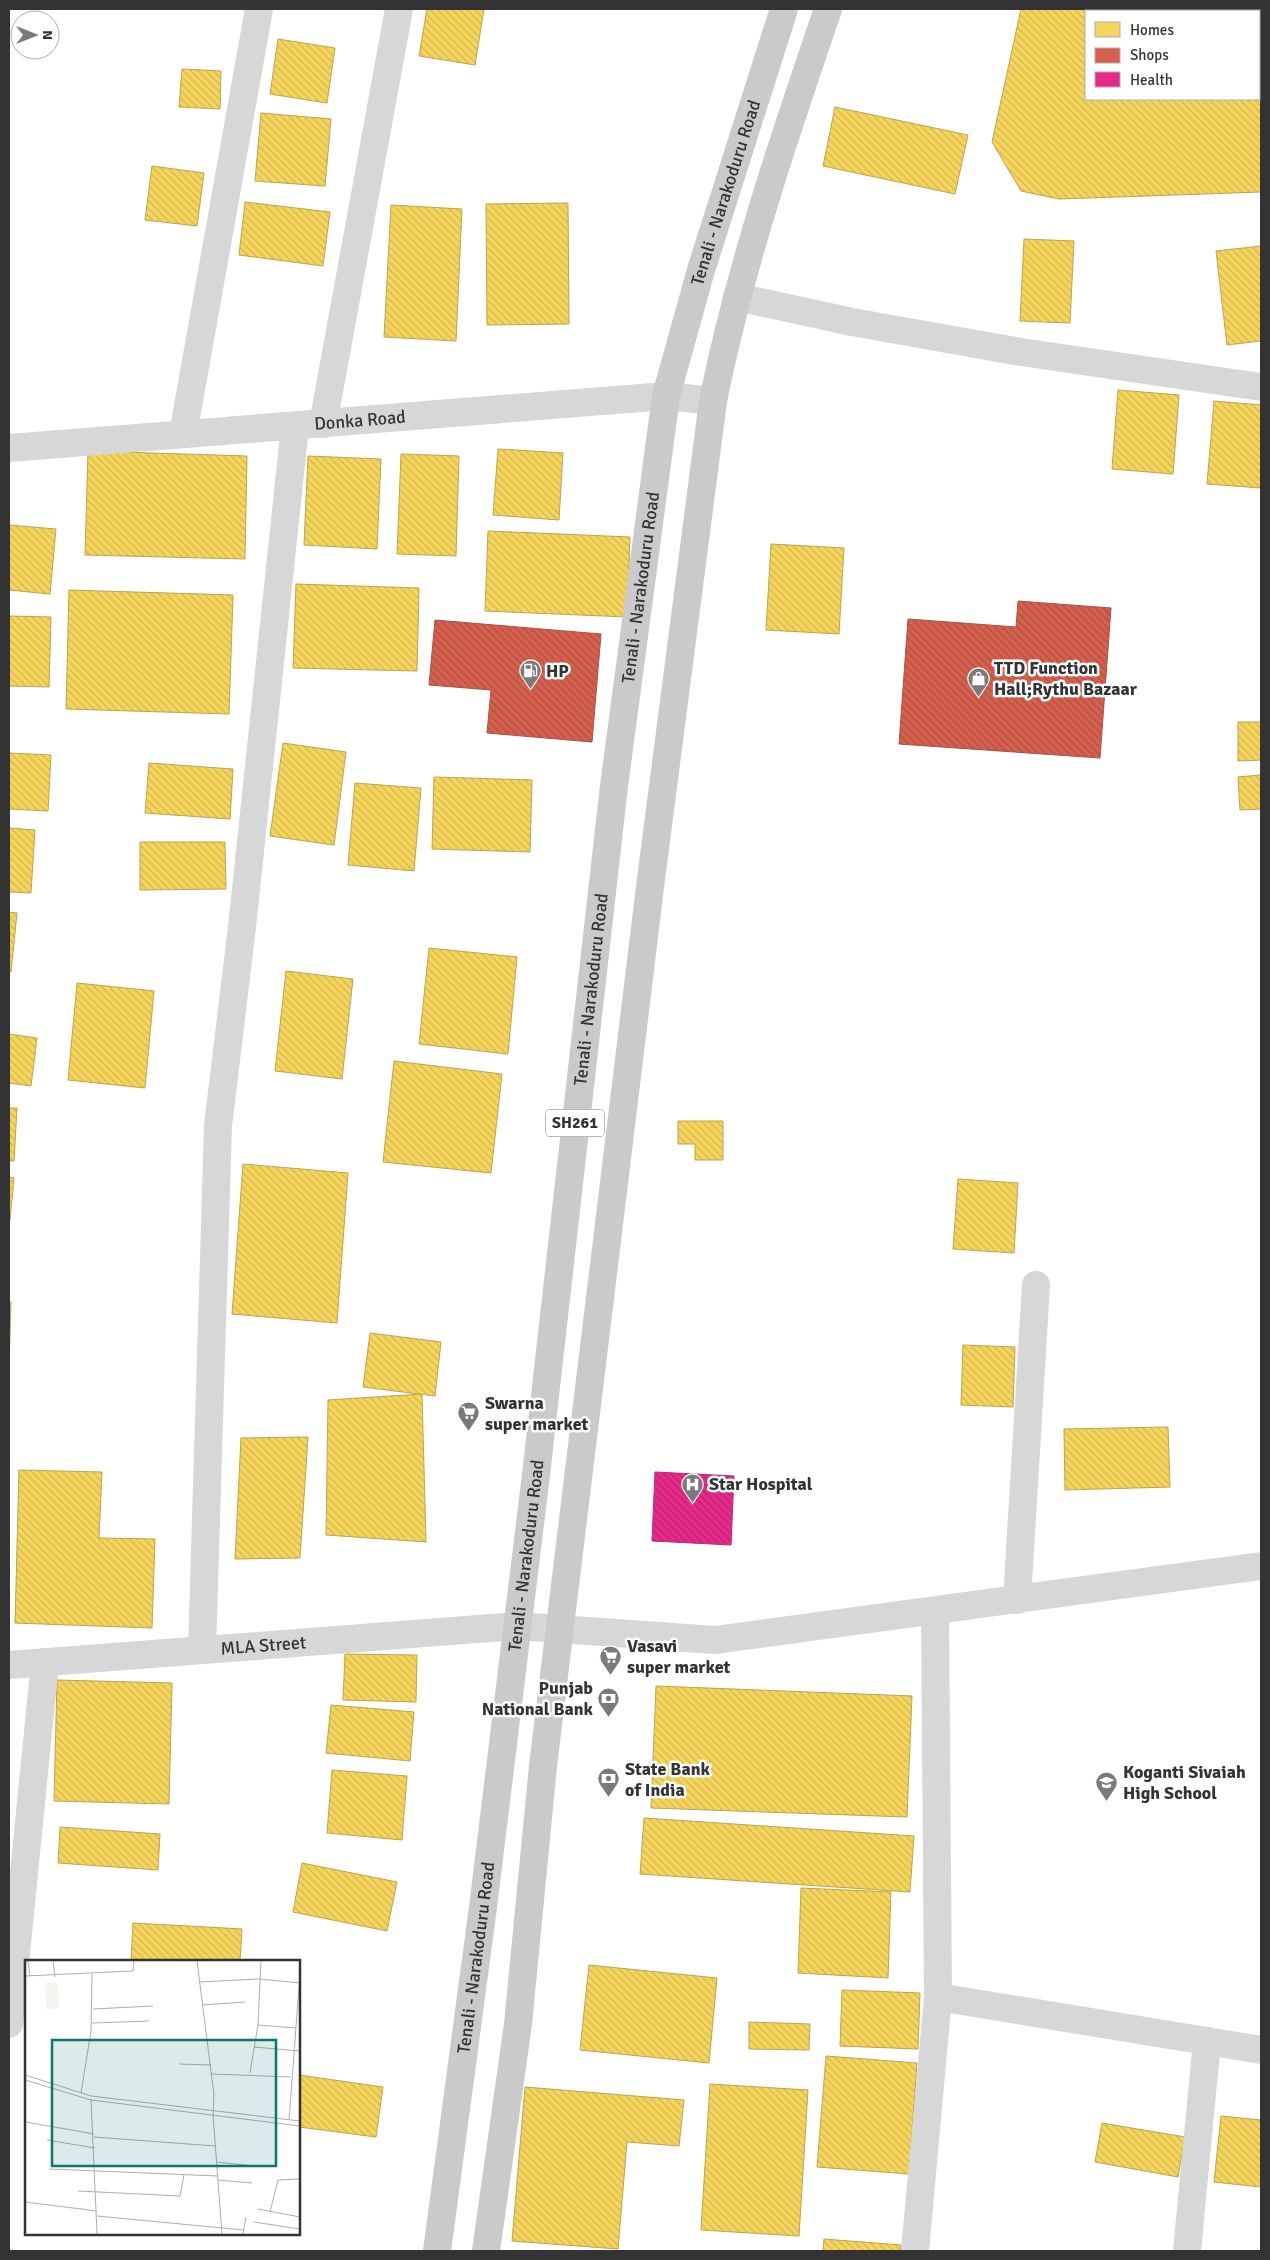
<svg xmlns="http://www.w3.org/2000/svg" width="1270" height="2260" font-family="Signika,sans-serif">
<defs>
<pattern id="homes-back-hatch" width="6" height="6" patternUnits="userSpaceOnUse" patternTransform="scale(1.25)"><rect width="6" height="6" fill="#f6d55c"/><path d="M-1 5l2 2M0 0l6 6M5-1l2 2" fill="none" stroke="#d3b750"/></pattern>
<pattern id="shops-back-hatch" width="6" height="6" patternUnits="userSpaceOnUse" patternTransform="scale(1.25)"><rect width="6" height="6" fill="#d6604d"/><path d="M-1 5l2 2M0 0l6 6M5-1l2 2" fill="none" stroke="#ae5041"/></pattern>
<pattern id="health-back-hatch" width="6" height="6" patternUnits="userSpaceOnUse" patternTransform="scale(1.25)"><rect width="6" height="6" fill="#e7298a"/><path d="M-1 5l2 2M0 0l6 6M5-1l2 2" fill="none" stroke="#bc2471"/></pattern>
</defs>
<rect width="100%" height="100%" fill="#fff"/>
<g fill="url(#homes-back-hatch)" stroke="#bca450" fill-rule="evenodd">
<path d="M427 9H484L475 65 419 56Z"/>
<path d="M1021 9H1261V192L1059 199 1021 191 992 142ZM1086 11H1259V99H1086Z"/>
<path d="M278 39 335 48 327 103 270 94Z"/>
<path d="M182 69 221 71 220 109 179 107Z"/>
<path d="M835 107 968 135 955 194 823 166Z"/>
<path d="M261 113 331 119 325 186 255 181Z"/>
<path d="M152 166 204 173 197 226 145 220Z"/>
<path d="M245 202 330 212 323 266 239 255Z"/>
<path d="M568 203 569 324 487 325 486 204Z"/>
<path d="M391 205 462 209 456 341 384 337Z"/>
<path d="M1024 239 1074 241 1070 323 1020 321Z"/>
<path d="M1261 246V341L1227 345 1216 251Z"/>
<path d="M1118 390 1179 395 1173 474 1112 469Z"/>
<path d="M1214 401 1261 405V488L1207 484Z"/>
<path d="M498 449 563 453 559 520 493 515Z"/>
<path d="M88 451 247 456 245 559 85 555Z"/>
<path d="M401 454 459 456 456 556 397 554Z"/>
<path d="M308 456 381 459 377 549 304 545Z"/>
<path d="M9 525 56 529 50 594 9 590Z"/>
<path d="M488 531 630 537 627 617 485 611Z"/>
<path d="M771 544 844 548 839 634 766 630Z"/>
<path d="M296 584 419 588 417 671 293 668Z"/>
<path d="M69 590 233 595 229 714 66 709Z"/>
<path d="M9 616 51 617 49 687 9 686Z"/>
<path d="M1238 722H1261V760L1238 761Z"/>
<path d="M283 743 346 752 334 845 270 836Z"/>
<path d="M9 753 51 755 48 811 9 809Z"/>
<path d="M149 763 233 769 230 819 145 813Z"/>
<path d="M1261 775V809L1240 810 1238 777Z"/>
<path d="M434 777 532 780 530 852 432 849Z"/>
<path d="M355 783 421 788 414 871 348 865Z"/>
<path d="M9 828 35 830 31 893 9 892Z"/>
<path d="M140 842H225L226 889 140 890Z"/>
<path d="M9 912 17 913 11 972H9Z"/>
<path d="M429 948 517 957 508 1054 419 1044Z"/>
<path d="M286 971 353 979 342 1079 275 1071Z"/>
<path d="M77 983 154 991 145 1088 68 1080Z"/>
<path d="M9 1034 37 1038 31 1086 9 1083Z"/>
<path d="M394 1061 502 1074 491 1173 383 1162Z"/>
<path d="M9 1108H17L14 1161H9Z"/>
<path d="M678 1121H723V1160H695V1144H678Z"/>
<path d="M243 1164 348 1173 337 1323 232 1314Z"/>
<path d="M9 1177 14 1178 10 1220H9Z"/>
<path d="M958 1179 1018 1183 1014 1253 953 1249Z"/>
<path d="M9 1302H11L9 1367Z"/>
<path d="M370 1333 441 1342 435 1396 363 1387Z"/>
<path d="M963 1345 1015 1347 1013 1407 961 1405Z"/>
<path d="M422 1394 426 1542 326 1535 328 1400Z"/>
<path d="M1168 1427 1170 1487 1065 1490 1064 1429Z"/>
<path d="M308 1437 300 1558 235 1559 241 1438Z"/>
<path d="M19 1470 102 1472 99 1538 155 1539 152 1628 15 1623Z"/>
<path d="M345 1654 417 1655 416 1702 343 1700Z"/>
<path d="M57 1680 172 1683 169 1804 54 1801Z"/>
<path d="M656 1686 912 1696 907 1817 651 1808Z"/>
<path d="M331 1705 414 1712 410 1761 326 1753Z"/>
<path d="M332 1770 407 1776 402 1840 327 1833Z"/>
<path d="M644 1818 914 1836 910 1892 640 1874Z"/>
<path d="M60 1827 160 1834 158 1870 58 1863Z"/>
<path d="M302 1863 397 1882 387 1931 293 1912Z"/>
<path d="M801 1888 891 1892 888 1978 798 1973Z"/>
<path d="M133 1923 242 1929 240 1961H131Z"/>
<path d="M589 1965 717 1978 709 2063 580 2050Z"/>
<path d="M842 1990 920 1993 918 2049 840 2046Z"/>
<path d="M749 2022 810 2024 809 2050 749 2049Z"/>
<path d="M826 2056 917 2063 909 2174 817 2167Z"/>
<path d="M299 2075 383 2087 376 2137 299 2127Z"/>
<path d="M710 2084 808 2090 799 2236 701 2230Z"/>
<path d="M525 2087 684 2100 679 2146 627 2142 618 2249 512 2241Z"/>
<path d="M1221 2116 1261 2120V2187L1214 2182Z"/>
<path d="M1102 2123 1185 2137 1178 2177 1095 2162Z"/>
<path d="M824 2239 901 2245 900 2251H823Z"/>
</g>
<g fill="url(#shops-back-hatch)" stroke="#a55245">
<path d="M1018 601 1111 608 1100 758 899 744 908 619 1016 627Z"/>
<path d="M435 620 601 634 592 742 487 733 491 690 429 685Z"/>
</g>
<path fill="url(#health-back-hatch)" stroke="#b12c70" d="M655 1472 734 1476 731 1545 652 1541Z"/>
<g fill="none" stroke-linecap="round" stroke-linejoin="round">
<g stroke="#d7d7d7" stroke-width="28">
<path d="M737 297 852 322 1021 352 1261 387"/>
<path d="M323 424 399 9"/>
<path d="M183 434 259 9"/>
<path id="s1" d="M9 448 666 396 713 401"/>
<path d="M1017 1600 1036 1285"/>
<path d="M202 1650 218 1126 242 927 295 426"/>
<path id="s2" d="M9 1665 517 1626 715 1640 1261 1566"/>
<path d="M938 1997 1261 2050"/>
<path d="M9 2024 45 1662"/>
<path d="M915 2251 938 1997 935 1612"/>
<path d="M1187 2251 1207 2041"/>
</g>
<g stroke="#cacaca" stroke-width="28">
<path id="s3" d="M437 2251 483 1907 536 1475 614 786 666 396 701 270 784 9"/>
<path d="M486 2251 518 2024 543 1766 651 879 713 401C740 267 784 138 828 9"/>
</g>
</g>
<defs>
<symbol id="fuel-pin" viewBox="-11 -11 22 30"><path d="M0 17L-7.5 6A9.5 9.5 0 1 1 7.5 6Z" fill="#7a7a7a" stroke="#fff"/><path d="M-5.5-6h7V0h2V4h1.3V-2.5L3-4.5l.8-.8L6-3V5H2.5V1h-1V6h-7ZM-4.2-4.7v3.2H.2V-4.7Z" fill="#fff"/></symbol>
<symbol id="shop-pin" viewBox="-11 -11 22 30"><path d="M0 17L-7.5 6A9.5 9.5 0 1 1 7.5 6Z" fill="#7a7a7a" stroke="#fff"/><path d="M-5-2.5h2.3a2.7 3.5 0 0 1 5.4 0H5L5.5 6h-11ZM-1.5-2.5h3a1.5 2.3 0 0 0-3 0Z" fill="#fff"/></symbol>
<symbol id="supermarket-pin" viewBox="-11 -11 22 30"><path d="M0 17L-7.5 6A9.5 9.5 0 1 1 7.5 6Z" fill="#7a7a7a" stroke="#fff"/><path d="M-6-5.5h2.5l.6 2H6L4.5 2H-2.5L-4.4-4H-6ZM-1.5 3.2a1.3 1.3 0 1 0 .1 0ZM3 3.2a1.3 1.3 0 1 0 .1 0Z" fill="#fff"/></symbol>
<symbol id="hospital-pin" viewBox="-11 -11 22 30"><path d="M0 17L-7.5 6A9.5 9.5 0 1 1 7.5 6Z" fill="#7a7a7a" stroke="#fff"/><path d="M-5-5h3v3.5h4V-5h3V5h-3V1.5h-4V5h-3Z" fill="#fff"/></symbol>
<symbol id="bank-pin" viewBox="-11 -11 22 30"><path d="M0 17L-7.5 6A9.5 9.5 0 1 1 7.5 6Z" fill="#7a7a7a" stroke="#fff"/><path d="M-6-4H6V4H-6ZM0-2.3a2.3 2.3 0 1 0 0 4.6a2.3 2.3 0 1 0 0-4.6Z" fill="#fff"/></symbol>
<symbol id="school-pin" viewBox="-11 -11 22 30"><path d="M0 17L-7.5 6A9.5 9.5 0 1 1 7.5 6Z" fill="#7a7a7a" stroke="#fff"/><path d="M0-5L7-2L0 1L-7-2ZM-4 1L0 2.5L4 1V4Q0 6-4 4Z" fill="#fff"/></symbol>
</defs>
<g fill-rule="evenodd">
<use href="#fuel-pin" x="518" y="658" width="25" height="34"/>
<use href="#shop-pin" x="966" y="666" width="25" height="34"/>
<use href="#supermarket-pin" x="456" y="1400" width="25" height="34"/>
<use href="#hospital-pin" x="680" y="1472" width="25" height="34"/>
<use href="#supermarket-pin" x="598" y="1644" width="25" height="34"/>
<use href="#bank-pin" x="596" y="1686" width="25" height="34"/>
<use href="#bank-pin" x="596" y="1766" width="25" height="34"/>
<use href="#school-pin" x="1094" y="1770" width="25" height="34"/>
</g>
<g text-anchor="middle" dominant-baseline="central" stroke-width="5" stroke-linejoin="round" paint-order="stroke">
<rect fill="#fff" stroke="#707070" stroke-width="1" x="546" y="1109.5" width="58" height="27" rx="4"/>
<g font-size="16" font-weight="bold" fill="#333">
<text x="575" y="1123">SH261</text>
</g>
<g font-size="18" fill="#333" stroke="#fff">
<text stroke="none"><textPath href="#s3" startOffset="2081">Tenali - Narakoduru Road</textPath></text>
<text stroke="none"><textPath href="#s1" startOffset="352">Donka Road</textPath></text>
<text stroke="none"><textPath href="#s3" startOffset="1676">Tenali - Narakoduru Road</textPath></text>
<text stroke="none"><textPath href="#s3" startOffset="1271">Tenali - Narakoduru Road</textPath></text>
<text stroke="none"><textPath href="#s3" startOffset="701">Tenali - Narakoduru Road</textPath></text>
<text stroke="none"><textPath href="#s2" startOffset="255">MLA Street</textPath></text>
<text stroke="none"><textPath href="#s3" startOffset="296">Tenali - Narakoduru Road</textPath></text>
</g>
<g font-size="18" font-weight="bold" fill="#333" stroke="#fff" text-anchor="start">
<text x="994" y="668">TTD Function<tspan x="994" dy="21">Hall;Rythu Bazaar</tspan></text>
<text x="546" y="671">HP</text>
<text x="485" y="1403">Swarna<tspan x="485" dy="21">super market</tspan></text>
<text x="709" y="1484">Star Hospital</text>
<text x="627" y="1646">Vasavi<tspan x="627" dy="21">super market</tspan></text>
<text x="593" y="1688" text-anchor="end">Punjab<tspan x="593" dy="21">National Bank</tspan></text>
<text x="625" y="1769">State Bank<tspan x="625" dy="21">of India</tspan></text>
<text x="1123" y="1772">Koganti Sivaiah<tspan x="1123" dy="21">High School</tspan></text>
</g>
</g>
<g transform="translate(25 1960)">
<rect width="275" height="275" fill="#fff"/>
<path d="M32 22 34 48 22 49 20 23Z" fill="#f1f5ed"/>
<path fill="none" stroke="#adadad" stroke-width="1" d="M3 1 5 16M28 1 30 17M172 1 189 135 188 155 197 274M0 16 108 11 109 1M174 22 234 19 275 23M177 45 220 42M68 49 128 46M67 63 124 61M233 65 271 68M229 87 275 91M154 104 186 105M225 113 233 65 236 1M187 114 266 117M0 115 66 136 275 161M0 120 66 140 275 166M56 133 66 71 67 14M66 139 72 274M264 160 275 14M1 162 69 174M69 177 190 186M22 180 70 188M192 202 229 206M24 209 193 216M193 220 227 223M53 231 155 236 159 215M0 242 72 251M233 249 275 257M245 252 253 220 275 219M72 256 219 270M229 262 275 269M218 274 221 257"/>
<path fill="#0f766e" fill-opacity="0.15" stroke="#0f766e" stroke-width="2.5" d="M27 80H251V206H27Z"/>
<rect width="275" height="275" fill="none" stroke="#333" stroke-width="2.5"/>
</g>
<rect width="1270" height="2260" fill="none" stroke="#333333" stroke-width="20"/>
<rect x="1085" y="10" width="175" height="90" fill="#ffffff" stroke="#adadad"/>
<rect x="1095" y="22" width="25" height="15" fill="#f6d55c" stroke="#adadad"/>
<text x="1130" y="35" font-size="15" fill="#333333">Homes</text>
<rect x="1095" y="48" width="25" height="15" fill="#d6604d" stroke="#adadad"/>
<text x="1130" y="60" font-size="15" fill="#333333">Shops</text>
<rect x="1095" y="72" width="25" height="15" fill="#e7298a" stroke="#adadad"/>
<text x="1130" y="85" font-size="15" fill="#333333">Health</text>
<g transform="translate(35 35) rotate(90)"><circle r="24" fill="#ffffff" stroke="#adadad"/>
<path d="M0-4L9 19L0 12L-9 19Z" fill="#7a7a7a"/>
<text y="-8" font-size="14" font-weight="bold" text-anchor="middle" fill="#333333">N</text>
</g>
</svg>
